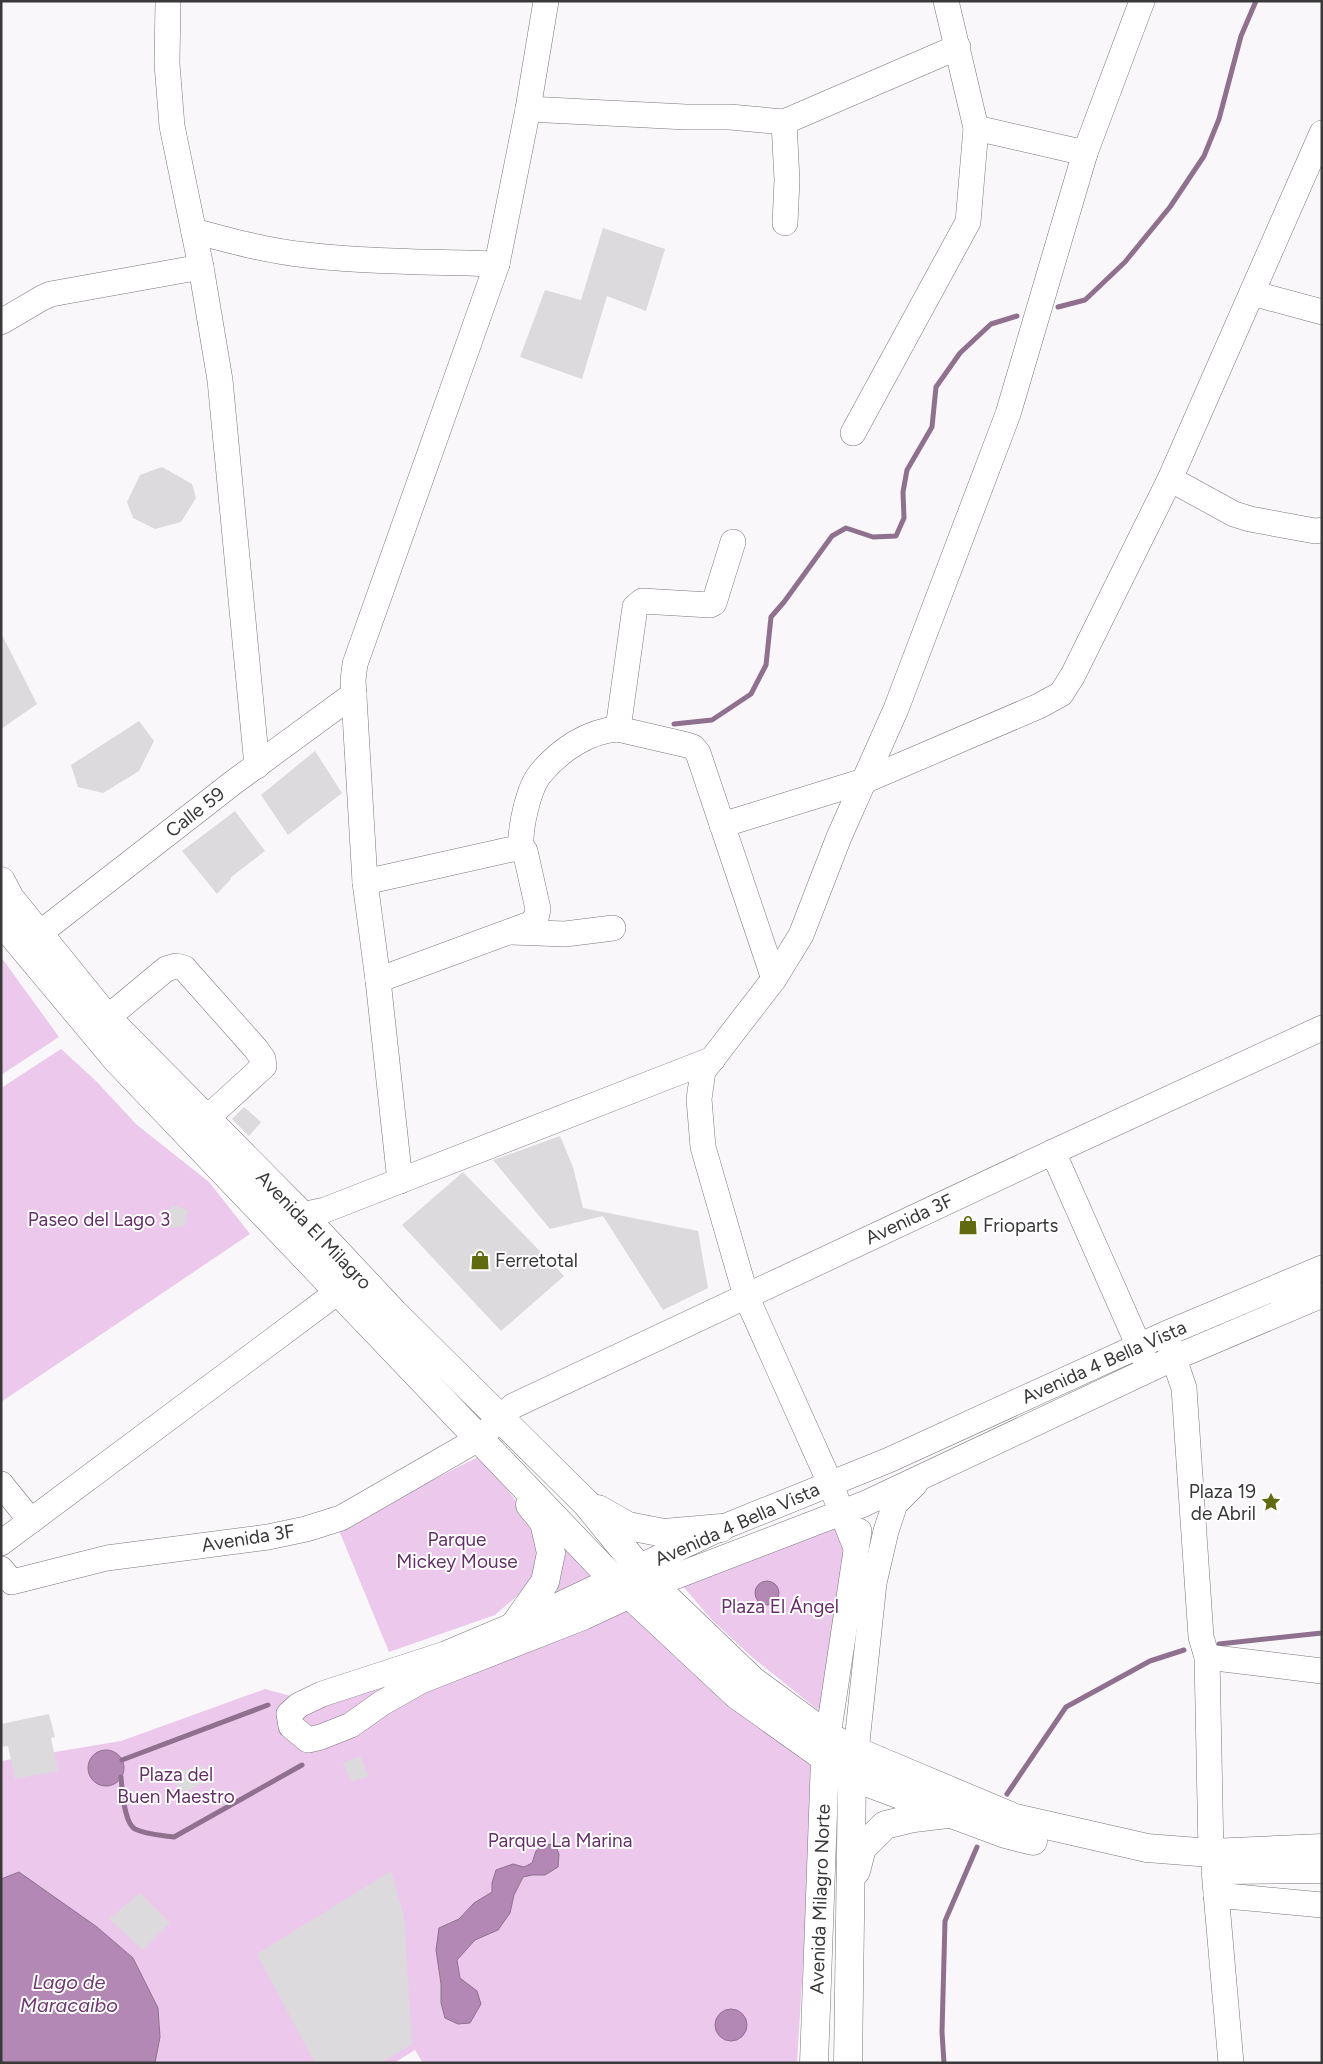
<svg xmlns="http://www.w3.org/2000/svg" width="1323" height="2064" font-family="Figtree,sans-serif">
<rect width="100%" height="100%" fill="#f9f7f9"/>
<g fill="#ecc8ed">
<path d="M1 957 59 1037 1 1075Z"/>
<path d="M61 1049 95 1080 137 1125 209 1182 250 1234 1 1402V1088Z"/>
<path d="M480 1456 533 1522 539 1543 537 1568 524 1590 495 1615 389 1652 338 1528Z"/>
<path d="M834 1523 846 1543 823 1714 752 1657 712 1620 681 1584Z"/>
<path d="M555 1532 809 1762 816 1785 809 1867 797 2063H423L415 2050 394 2063H153L159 2020 158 2008 133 1958 97 1927 19 1872 1 1879V1761L121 1741 265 1689 291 1696 507 1621 527 1599Z"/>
</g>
<g fill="#b388b4" stroke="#8f708f">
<circle cx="767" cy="1593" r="12"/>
<circle cx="106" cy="1768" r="18"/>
<path d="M543 1844 555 1845 559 1854 558 1867 545 1875H532L523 1877 514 1895 510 1913 498 1930 475 1940 457 1960 460 1978 477 1991 481 2004 470 2023 458 2024 445 2018 441 2003V1984L436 1950 439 1928 459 1919 474 1903 492 1892V1883L496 1870 513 1864 524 1867 532 1863 536 1851Z"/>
<path d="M19 1872 97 1927 133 1958 158 2008 160 2037 155 2063H1V1879Z"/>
<circle cx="731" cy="2025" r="16"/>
</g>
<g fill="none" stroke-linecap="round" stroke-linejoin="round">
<g stroke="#8f708f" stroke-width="5">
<path d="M1058 307 1085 300 1125 262 1170 207 1204 156 1219 119 1241 36 1256 1"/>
<path d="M674 724 712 720 751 694 766 665 771 617 784 602 832 536 846 528 873 537 896 536 904 518 903 492 907 470 932 427 936 387 960 353 991 324 1017 316"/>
<path d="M1219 1644 1322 1633"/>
<path d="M122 1760 268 1705"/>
<path d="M121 1777C122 1789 124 1823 135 1829 147 1835 162 1835 174 1837L302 1765"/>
<path d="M1007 1794 1066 1707 1150 1661 1184 1650"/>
<path d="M944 2063 942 2032 945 1921 977 1847"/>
</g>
</g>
<g fill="#dddadd">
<path d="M603 228 665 249 646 311 607 296 582 379 520 357 545 290 581 300Z"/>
<path d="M162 467 192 484 196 498 181 522 155 529 133 518 127 502 140 475Z"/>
<path d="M1 633 37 704 1 729Z"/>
<path d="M139 721 154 741 139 771 103 793 78 787 71 765Z"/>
<path d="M315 751 342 793 288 835 261 795Z"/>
<path d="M235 811 265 851 230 878 231 879 217 894 182 851Z"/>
<path d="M244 1107 261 1122 249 1136 232 1119Z"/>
<path d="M560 1136 573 1167 583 1208 698 1231 708 1288 663 1310 603 1216 550 1229 493 1160Z"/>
<path d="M463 1172 564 1276 501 1331 402 1225Z"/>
<path d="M172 1205 188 1210 185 1225 173 1228 164 1219Z"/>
<path d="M49 1714 55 1737 51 1738 58 1771 15 1779 8 1746 1 1747V1724Z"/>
<path d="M360 1756 369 1776 352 1782 343 1763Z"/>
<path d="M202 1766 210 1772 208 1781 185 1792 175 1785 176 1772Z"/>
<path d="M391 1871 404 1917 412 2044 381 2063H315L257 1954Z"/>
<path d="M140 1893 170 1923 143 1950 109 1919Z"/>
</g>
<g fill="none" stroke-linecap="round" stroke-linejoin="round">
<defs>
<g id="minor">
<path d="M168 1 167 64 172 126 201 267 220 380 257 766"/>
<path d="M528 109 686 117H730L784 122 958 47"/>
<path d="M784 122 787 180 785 223"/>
<path d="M976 128 1085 153"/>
<path d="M194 231C231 241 268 251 306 255 369 262 433 262 497 264"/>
<path d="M1252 293 1322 312"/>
<path d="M1 322 42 298 51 294 201 267"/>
<path d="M853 433 968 222 976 128 946 1"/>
<path d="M1170 479 1234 514 1250 519 1315 531 1322 530"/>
<path d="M733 542 714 603 710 605 642 601 635 607 618 729 687 745 693 747 698 753 774 979"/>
<path d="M722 825 864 781 1039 706 1061 694 1073 675 1170 479 1322 133"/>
<path d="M521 847C520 828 528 789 540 774 560 750 588 731 618 729"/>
<path d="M365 882 521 847 525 851 538 909 536 918 530 924 378 980"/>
<path d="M511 932 565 934 613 928"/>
<path d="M40 933 234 782 354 694"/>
<path d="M107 1018 166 969 176 966 184 968 256 1049 263 1059 264 1066 206 1119"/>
<path d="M1053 1152 1145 1360"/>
<path d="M400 1181 378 980 365 882 353 680 355 664 497 264 528 109 546 1"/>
<path d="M302 1215 325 1210 713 1059"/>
<path d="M1322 1268 1165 1334 889 1460 721 1528 540 1614 445 1654 322 1694 299 1705 289 1714 291 1726 308 1740 321 1737 351 1725 382 1703 421 1681 584 1617 653 1585 864 1504 1174 1358 1322 1295"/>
<path d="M1169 1344 1184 1388 1201 1637 1207 1657 1322 1671"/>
<path d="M1 1484 31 1521"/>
<path d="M1 1543 339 1291"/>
<path d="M856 1548 830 1483 746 1296 703 1147 699 1099 703 1071 774 979 801 935 839 837 896 709 1008 414 1085 153 1142 1"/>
<path d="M1 1569 12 1582 107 1558 268 1537 306 1529 341 1518 480 1438 513 1406 1053 1152 1322 1028"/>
<path d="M1207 1657 1211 1853"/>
<path d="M828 1736 859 1531"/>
<path d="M856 1751 874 1583 886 1531 895 1504 915 1484"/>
<path d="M1214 1870 1231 2063"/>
<path d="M1216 1895 1322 1905"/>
</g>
<g id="major">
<path d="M1 881 10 898 107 1018 302 1215 394 1313 586 1503 653 1585 753 1681 828 1736 856 1751 1015 1818 1147 1848 1211 1853 1322 1848"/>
<path d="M1 921 117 1060 614 1580 737 1695 852 1777 1005 1834 1033 1841"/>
<path d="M598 1509 628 1526 664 1533 721 1528"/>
<path d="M516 1623 545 1582 551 1553 544 1522 530 1505"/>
<path d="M1226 1870 1322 1869"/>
<path d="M856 1871 862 1848 885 1825 914 1818 947 1814"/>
<path d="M814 2063 825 1759 827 1745"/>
<path d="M848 2063 852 1777 855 1759"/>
</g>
</defs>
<use href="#minor" stroke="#7a777a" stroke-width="26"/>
<use href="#major" stroke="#7a777a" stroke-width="29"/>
<use href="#minor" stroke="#fff" stroke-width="25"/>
<use href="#major" stroke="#fff" stroke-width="28"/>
</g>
<defs>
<symbol id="shop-bare" viewBox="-9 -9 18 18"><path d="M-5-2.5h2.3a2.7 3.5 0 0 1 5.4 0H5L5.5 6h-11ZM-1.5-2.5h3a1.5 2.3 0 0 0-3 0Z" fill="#616a0e" stroke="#fff" stroke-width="2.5" paint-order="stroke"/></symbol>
<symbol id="sight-bare" viewBox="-9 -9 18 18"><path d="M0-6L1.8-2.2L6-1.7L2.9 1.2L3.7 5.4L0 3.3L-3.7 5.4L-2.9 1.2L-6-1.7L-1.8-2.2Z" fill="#616a0e" stroke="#fff" stroke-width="2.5" paint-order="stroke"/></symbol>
</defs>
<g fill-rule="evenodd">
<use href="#shop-bare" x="954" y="1211" width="28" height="28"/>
<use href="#shop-bare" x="466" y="1246" width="28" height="28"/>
<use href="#sight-bare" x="1257" y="1488" width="28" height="28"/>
</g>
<g text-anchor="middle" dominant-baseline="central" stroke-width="4" stroke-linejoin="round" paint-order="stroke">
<g font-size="19" fill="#3a393a" stroke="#fff">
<text transform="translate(195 812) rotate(-38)">Calle 59</text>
<text transform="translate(909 1219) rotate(-25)">Avenida 3F</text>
<text transform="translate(314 1230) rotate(46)">Avenida El Milagro</text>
<text transform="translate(1104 1362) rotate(-24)">Avenida 4 Bella Vista</text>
<text transform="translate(737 1524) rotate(-24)">Avenida 4 Bella Vista</text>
<text transform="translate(248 1538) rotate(-9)">Avenida 3F</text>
<text transform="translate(820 1899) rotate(-88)">Avenida Milagro Norte</text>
</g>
<g font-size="19" fill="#653069" stroke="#fff">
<text x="99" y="1219">Paseo del Lago 3</text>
<text x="457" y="1539">Parque<tspan x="457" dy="22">Mickey Mouse</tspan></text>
<text x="780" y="1606">Plaza El Ángel</text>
<text x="176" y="1774">Plaza del<tspan x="176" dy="22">Buen Maestro</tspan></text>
<text x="560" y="1840">Parque La Marina</text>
</g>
<g font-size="19" fill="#3a393a" stroke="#fff" text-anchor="start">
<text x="983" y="1225">Frioparts</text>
<text x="495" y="1260">Ferretotal</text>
<text x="1256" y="1491" text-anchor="end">Plaza 19<tspan x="1256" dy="22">de Abril</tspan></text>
</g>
<g font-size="20" font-style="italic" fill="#6d3770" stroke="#fff">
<text x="69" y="1982">Lago de<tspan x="69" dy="23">Maracaibo</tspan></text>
</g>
</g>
<rect width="1323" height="2064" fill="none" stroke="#3a393a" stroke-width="5"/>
</svg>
